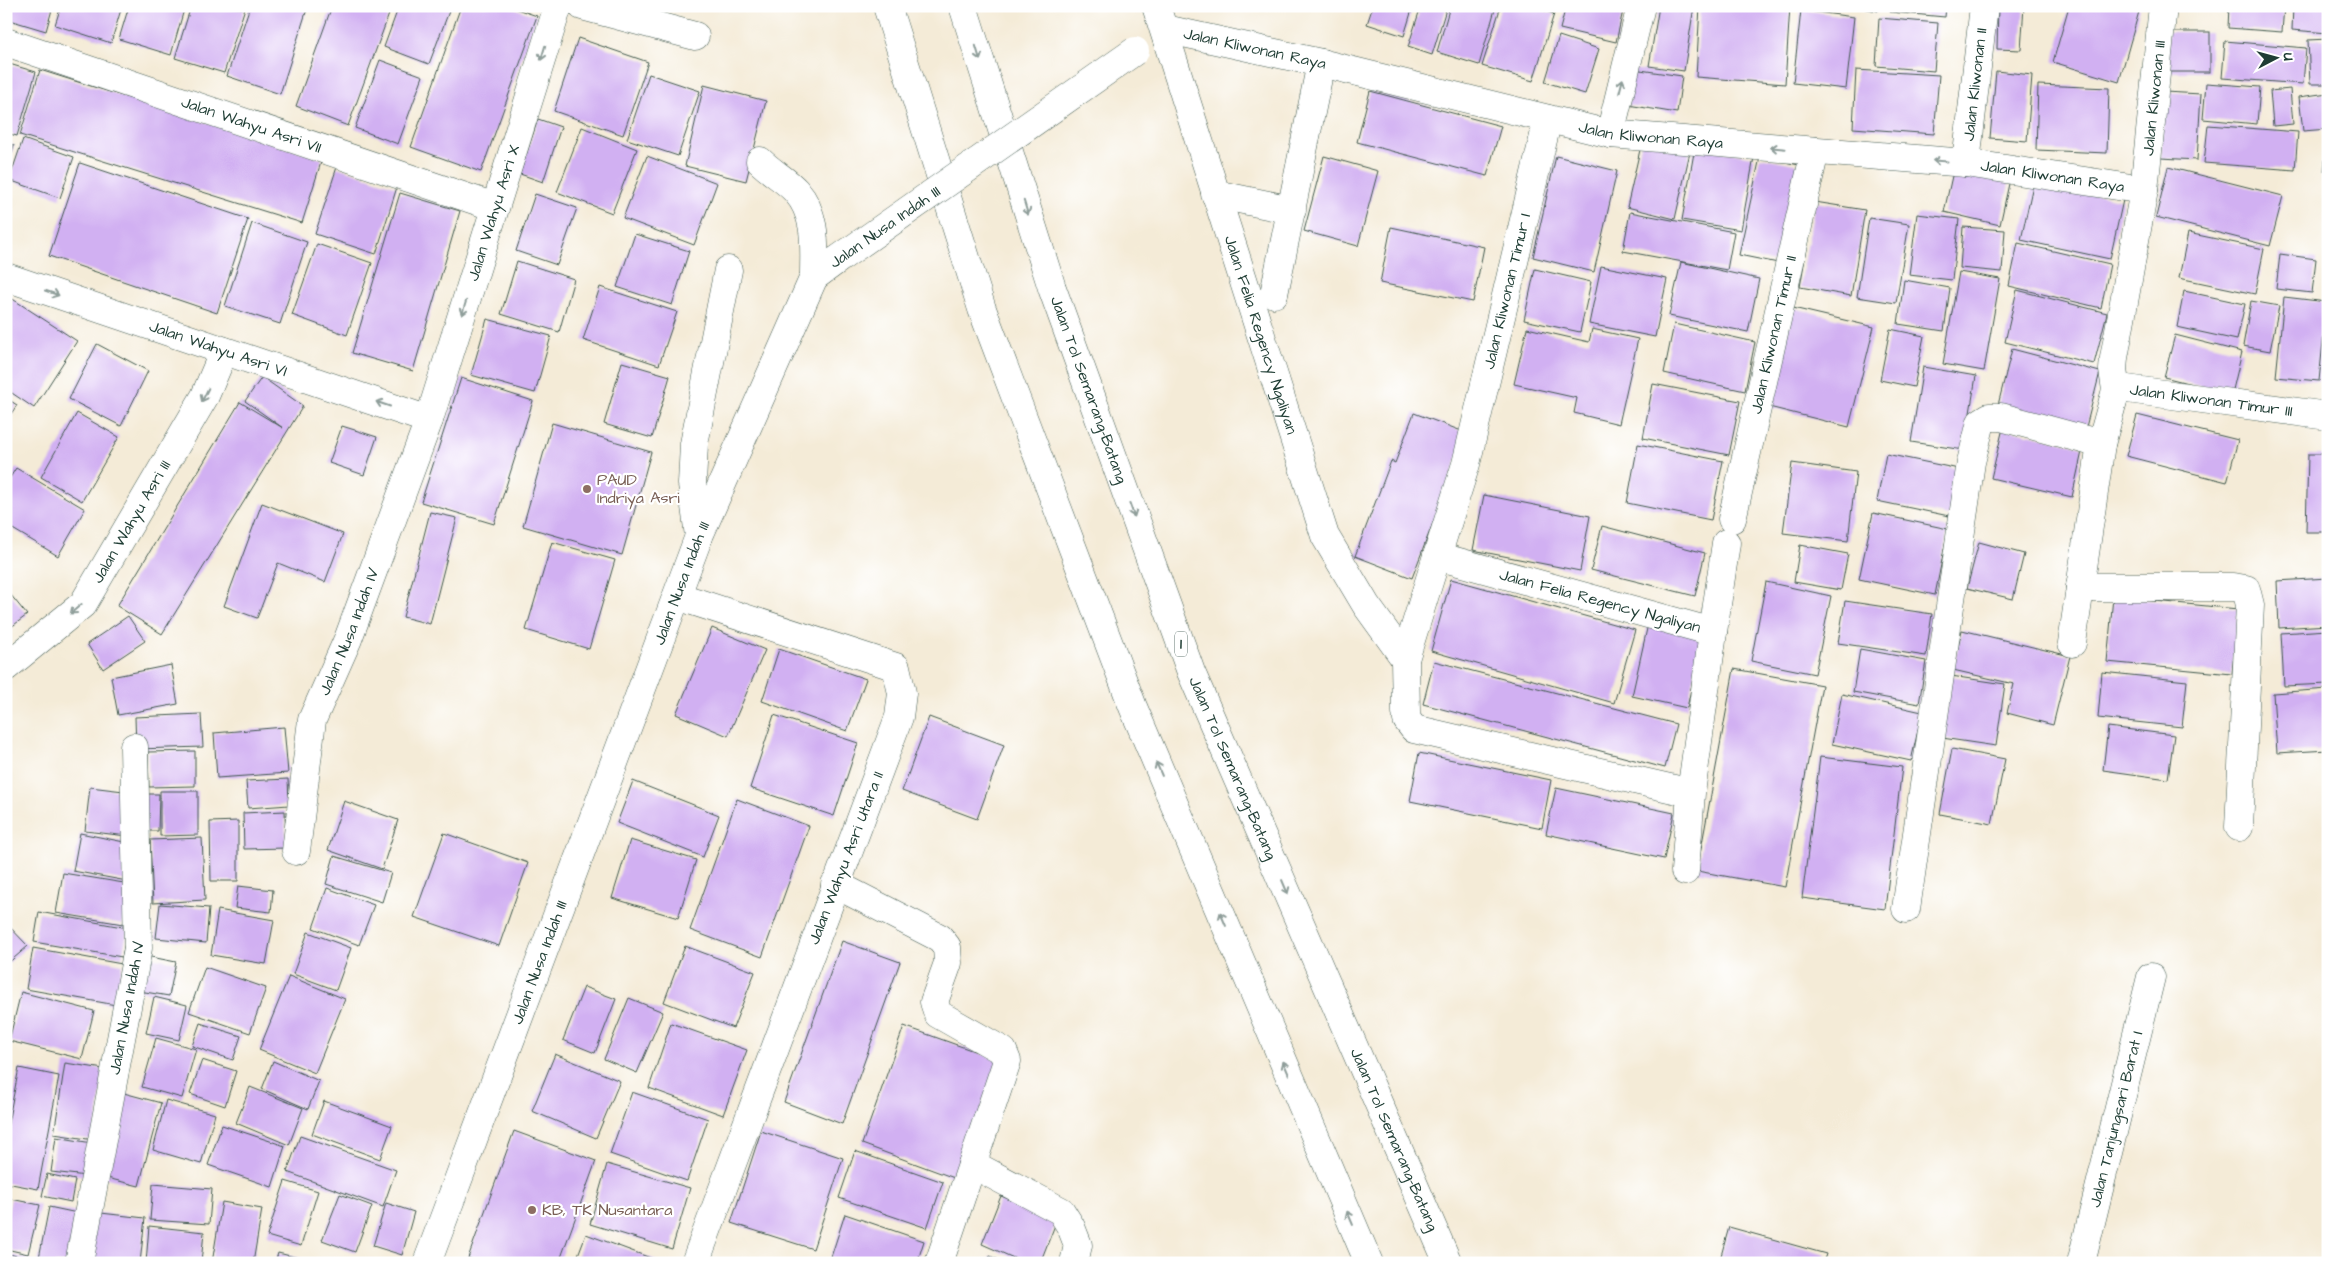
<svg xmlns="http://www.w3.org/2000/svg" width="2334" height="1269" font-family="'Architects Daughter',sans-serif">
<rect width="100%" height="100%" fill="#fff"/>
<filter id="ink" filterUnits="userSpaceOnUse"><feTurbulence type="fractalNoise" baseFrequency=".02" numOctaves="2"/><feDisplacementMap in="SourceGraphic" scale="10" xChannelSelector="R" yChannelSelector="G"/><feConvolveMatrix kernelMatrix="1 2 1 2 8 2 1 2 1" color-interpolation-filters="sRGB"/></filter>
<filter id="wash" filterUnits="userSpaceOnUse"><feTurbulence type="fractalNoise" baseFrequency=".0096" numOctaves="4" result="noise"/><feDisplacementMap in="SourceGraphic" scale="20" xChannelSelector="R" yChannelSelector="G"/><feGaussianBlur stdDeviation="1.12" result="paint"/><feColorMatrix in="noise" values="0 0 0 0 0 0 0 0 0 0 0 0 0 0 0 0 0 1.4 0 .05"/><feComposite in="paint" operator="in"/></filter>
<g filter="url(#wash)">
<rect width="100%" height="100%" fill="#f4ebd7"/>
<g id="blocks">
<g fill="#d1b0f2">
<path d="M6 6H53L46 31 6 19Z"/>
<path d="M61 6H122L111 43 55 25Z"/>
<path d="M129 6H185L171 55 119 39Z"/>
<path d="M191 6 245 8 224 73 175 58Z"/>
<path d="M250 6H308L280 94 227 76Z"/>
<path d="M332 6H392L348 126 296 106Z"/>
<path d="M399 6H451L429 64 384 47Z"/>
<path d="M461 6H508L537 16 481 172 411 147Z"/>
<path d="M1373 6H1413L1404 36 1367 24Z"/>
<path d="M1421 6H1447L1432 55 1408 47Z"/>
<path d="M1450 6H1496L1479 65 1437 52Z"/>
<path d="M1501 6H1532L1554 14 1533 81 1482 66Z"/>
<path d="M1566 6H1624L1616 42 1560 29Z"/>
<path d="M1659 6H1694L1684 71 1649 66Z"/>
<path d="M1700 6H1790L1785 84 1696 77Z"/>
<path d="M1851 6H1879L1878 11Z"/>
<path d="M1890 6H1946L1945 17 1890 12Z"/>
<path d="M1998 6H2024L2021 50 1997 49Z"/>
<path d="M2069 6H2133L2140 8 2119 82 2053 62Z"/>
<path d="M2229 6H2284L2282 32 2228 28Z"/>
<path d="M2293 6H2328V33L2292 30Z"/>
<path d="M1801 10 1854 17 1846 89 1793 83Z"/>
<path d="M1879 18 1938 23 1934 71 1876 66Z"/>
<rect x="2168" y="32" width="42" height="40"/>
<path d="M1559 36 1599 49 1585 94 1545 82Z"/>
<path d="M578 38 648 62 623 135 554 111Z"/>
<path d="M2328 39V84H2310L2308 40Z"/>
<path d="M2225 41 2306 48 2303 84 2222 78Z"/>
<path d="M380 60 423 76 398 144 355 128Z"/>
<path d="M6 63 36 72 17 136 6 133Z"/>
<path d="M1633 69 1682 76 1677 113 1628 105Z"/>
<path d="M40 70 322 159 302 223 20 135Z"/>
<path d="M1856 70 1939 75 1934 134 1853 128Z"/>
<path d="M1996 71 2032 75 2027 141 1990 138Z"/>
<path d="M649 74 700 91 678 156 627 139Z"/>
<path d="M2206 83 2260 87 2257 124 2203 119Z"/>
<path d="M704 85 766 101 746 181 685 166Z"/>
<path d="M2038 85 2109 88 2107 153 2036 150Z"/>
<path d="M2290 89 2293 124 2273 126 2270 91Z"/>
<path d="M1370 91 1501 126 1487 176 1357 142Z"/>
<path d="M2165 92 2201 94 2197 160 2161 158Z"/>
<path d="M2328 93V129L2303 131 2299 97Z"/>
<path d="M538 119 561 127 543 182 520 174Z"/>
<path d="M2208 125 2298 132 2295 170 2204 163Z"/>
<path d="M582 127 637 149 612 213 557 192Z"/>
<path d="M23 139 74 157 60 198 9 180Z"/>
<path d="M1642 141 1690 152 1675 219 1627 207Z"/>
<path d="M6 143 14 145 7 170H6Z"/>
<path d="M2326 143 2328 144V172L2324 171Z"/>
<path d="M1695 147 1754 157 1741 230 1682 220Z"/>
<path d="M647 156 717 183 694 245 623 218Z"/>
<path d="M1324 156 1378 171 1358 246 1304 231Z"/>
<path d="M1556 156 1617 171 1594 272 1533 257Z"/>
<path d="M1760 157 1804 166 1783 264 1739 255Z"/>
<path d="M80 163 248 219 217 313 49 256Z"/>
<path d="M337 167 397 187 376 254 315 234Z"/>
<path d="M1954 167 2010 179 2000 225 1944 212Z"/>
<path d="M2168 167 2283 196 2270 246 2156 217Z"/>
<path d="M2034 180 2123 200 2110 259 2021 240Z"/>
<path d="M400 193 460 211 413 371 352 353Z"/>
<path d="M535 194 577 208 557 265 516 251Z"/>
<path d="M1815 202 1865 210 1851 296 1800 287Z"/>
<path d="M1630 212 1734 232 1727 270 1623 251Z"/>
<path d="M1917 214 1959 219 1952 280 1909 275Z"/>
<path d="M1869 218 1909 224 1896 303 1857 297Z"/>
<path d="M252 223 307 242 280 324 225 306Z"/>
<path d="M1391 227 1484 247 1473 302 1380 283Z"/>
<path d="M1963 227 2005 230 2002 272 1960 268Z"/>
<path d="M2188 233 2264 249 2255 294 2179 278Z"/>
<path d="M635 234 689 251 672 305 617 287Z"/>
<path d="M2018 243 2110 264 2101 308 2009 286Z"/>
<path d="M317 244 372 263 347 335 292 315Z"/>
<path d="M2280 254 2316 259 2312 293 2276 289Z"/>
<path d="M517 261 574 279 559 332 501 314Z"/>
<path d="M1681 262 1759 279 1748 332 1669 316Z"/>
<path d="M1601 266 1667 279 1655 337 1589 324Z"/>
<path d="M1535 269 1591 282 1580 332 1524 320Z"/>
<path d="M1959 272 2000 279 1984 371 1943 364Z"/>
<path d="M1904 280 1950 288 1944 331 1898 324Z"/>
<path d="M600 287 677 312 659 365 583 340Z"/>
<path d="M2017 290 2107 313 2094 364 2005 342Z"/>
<path d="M2184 291 2245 304 2237 340 2177 327Z"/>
<path d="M2284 297 2327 302 2319 381 2276 377Z"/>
<path d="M11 298 77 341 34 408 6 389V305Z"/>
<path d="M2251 301 2279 306 2270 351 2243 346Z"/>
<path d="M1793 308 1874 327 1849 427 1769 407Z"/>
<path d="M487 319 551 336 535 393 471 375Z"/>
<path d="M1674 324 1755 342 1745 391 1664 373Z"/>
<path d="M1527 328 1589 342 1592 329 1638 339 1619 424 1574 413 1577 398 1514 384Z"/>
<path d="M1890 329 1924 336 1914 387 1880 380Z"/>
<path d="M2175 335 2242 352 2232 394 2164 377Z"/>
<path d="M97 344 148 371 121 426 69 399Z"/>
<path d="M2012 349 2100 372 2085 431 1997 409Z"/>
<path d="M622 362 670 376 652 438 604 424Z"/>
<path d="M1923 367 1976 376 1964 450 1911 442Z"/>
<path d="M262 377 303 406 162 634 117 606 240 402 283 428 245 401Z"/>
<path d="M461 378 533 401 494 524 421 502Z"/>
<path d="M1653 384 1740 401 1729 455 1643 438Z"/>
<path d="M6 398 17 405 6 421Z"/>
<path d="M77 413 119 437 82 501 41 477Z"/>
<path d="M1414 413 1467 433 1412 578 1355 556 1391 461 1395 463Z"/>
<path d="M2137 415 2238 440 2227 482 2126 456Z"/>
<path d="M552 423 651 452 622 555 523 526Z"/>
<path d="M342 426 377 437 364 475 329 463Z"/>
<path d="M2003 428 2083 447 2072 497 1991 478Z"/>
<path d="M1638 444 1723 461 1711 520 1627 503Z"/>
<path d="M1886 454 1959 469 1949 516 1877 501Z"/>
<path d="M2308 454H2328V532H2306Z"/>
<path d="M1792 463 1856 472 1848 541 1783 533Z"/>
<path d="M16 468 85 509 58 556 6 525V484Z"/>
<path d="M1484 495 1590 516 1580 571 1473 550Z"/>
<path d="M262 503 343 534 325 582 278 563 257 618 224 606Z"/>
<path d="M430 512 457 518 430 624 403 617Z"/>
<path d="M1873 513 1948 529 1935 595 1859 579Z"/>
<path d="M1602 526 1705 553 1695 596 1591 570Z"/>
<path d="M552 542 615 560 589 649 526 630Z"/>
<path d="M1979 542 2024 554 2013 599 1967 588Z"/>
<path d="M1800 545 1848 554 1841 590 1794 582Z"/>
<path d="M2328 578V625L2279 628 2277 581Z"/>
<path d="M1451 579 1635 630 1614 703 1431 651Z"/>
<path d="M1766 582 1831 596 1815 674 1751 661Z"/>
<path d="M6 589 27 615 6 631Z"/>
<path d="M2113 597 2238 609 2232 674 2107 662Z"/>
<path d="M1845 601 1932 614 1926 656 1838 643Z"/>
<path d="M128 616 145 641 103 669 87 644Z"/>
<path d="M1648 624 1702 636 1687 708 1632 696Z"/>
<path d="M712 628 765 650 728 736 676 714Z"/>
<path d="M1962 630 2070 656 2053 725 2007 713 2014 684 1953 670Z"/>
<path d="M2328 630V684L2284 686 2281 633Z"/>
<path d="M779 649 866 679 847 731 762 701Z"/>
<path d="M1860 649 1926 661 1919 704 1853 692Z"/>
<path d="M1434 661 1676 724 1665 768 1423 704Z"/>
<path d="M171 665 178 704 118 715 111 677Z"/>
<path d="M1734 669 1822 685 1785 887 1697 871Z"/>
<path d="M2102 672 2187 681 2182 727 2098 718Z"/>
<path d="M1951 676 2005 684 1996 746 1942 738Z"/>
<path d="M2328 689V750L2277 753 2273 693Z"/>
<path d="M1842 694 1922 712 1911 761 1832 744Z"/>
<path d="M201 714 203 747 136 749 135 717Z"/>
<path d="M774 715 858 743 834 816 750 788Z"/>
<path d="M929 717 1004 745 977 819 902 791Z"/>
<path d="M284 727 288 773 217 778 214 733Z"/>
<path d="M2108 727 2174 735 2168 779 2103 770Z"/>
<path d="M1952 749 2005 759 1992 824 1940 814Z"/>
<path d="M195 751V786L149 787 148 752Z"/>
<path d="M1419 753 1551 780 1542 828 1410 801Z"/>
<path d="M1820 757 1902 767 1885 909 1802 898Z"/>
<path d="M288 779 289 805 248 808 246 781Z"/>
<path d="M633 781 719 815 703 857 617 823Z"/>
<path d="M90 787 132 792 127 836 85 831Z"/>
<path d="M1556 788 1674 813 1664 859 1546 834Z"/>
<path d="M160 791H198V835L160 836Z"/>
<path d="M143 794H159L158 831H142Z"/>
<path d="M737 799 809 826 762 957 690 930Z"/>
<path d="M344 801 398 820 382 869 328 850Z"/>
<path d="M285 811 286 848 244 849 243 813Z"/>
<path d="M238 821V881H211L210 822Z"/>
<path d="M80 833 134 844 127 881 73 871Z"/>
<path d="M444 833 528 863 499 946 414 917Z"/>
<path d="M202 838 205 900 153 903 150 840Z"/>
<path d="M630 840 696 860 678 918 612 898Z"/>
<path d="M334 856 391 873 382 902 326 884Z"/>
<path d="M63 873 130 884 123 924 56 913Z"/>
<path d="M238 886 273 890 271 912 235 908Z"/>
<path d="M327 888 374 905 359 945 313 928Z"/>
<path d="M160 904 209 908 206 943 156 938Z"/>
<path d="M218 910 274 920 266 964 211 955Z"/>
<path d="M39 912 128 928 122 957 34 942Z"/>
<path d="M6 923 28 946 6 965Z"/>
<path d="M308 932 351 948 336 990 293 974Z"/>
<path d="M842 941 900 962 842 1124 784 1102Z"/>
<path d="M685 946 755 972 733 1028 664 1002Z"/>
<path d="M33 948 122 964 116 1005 26 989Z"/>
<path d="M146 956 176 962 169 996 139 991Z"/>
<path d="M205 967 266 988 250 1033 189 1012Z"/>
<path d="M289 976 345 999 315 1073 259 1050Z"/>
<path d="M584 987 616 999 595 1053 563 1040Z"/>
<path d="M21 992 94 1011 82 1059 9 1041Z"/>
<path d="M154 997 187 1005 179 1040 146 1033Z"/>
<path d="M629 998 663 1012 637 1073 604 1059Z"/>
<path d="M200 1023 241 1036 233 1060 192 1046Z"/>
<path d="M671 1023 747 1050 723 1115 649 1088Z"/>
<path d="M904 1026 999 1060 957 1179 862 1144Z"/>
<path d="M156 1038 196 1049 182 1098 142 1087Z"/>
<path d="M555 1054 620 1081 596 1138 532 1111Z"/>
<path d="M202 1060 236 1071 225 1106 190 1094Z"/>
<path d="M273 1061 319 1081 308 1109 262 1089Z"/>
<path d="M65 1063 104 1069 94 1140 54 1134Z"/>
<path d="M19 1068 59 1076 38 1189 6 1183V1133Z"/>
<path d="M250 1087 303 1108 289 1145 236 1123Z"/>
<path d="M120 1092 161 1103 139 1186 99 1176Z"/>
<path d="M632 1092 708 1119 687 1181 610 1154Z"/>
<path d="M166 1100 215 1114 201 1164 153 1150Z"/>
<path d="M324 1101 392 1126 380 1159 312 1134Z"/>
<path d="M222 1125 285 1146 272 1187 208 1165Z"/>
<path d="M514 1131 596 1161 559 1263H480L468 1258Z"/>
<path d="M761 1131 843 1158 813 1249 731 1223Z"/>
<path d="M300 1136 396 1170 383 1207 287 1172Z"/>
<path d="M56 1137 92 1143 87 1176 51 1172Z"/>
<path d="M855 1151 943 1182 927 1228 839 1198Z"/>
<path d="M607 1164 690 1188 672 1249 590 1224Z"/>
<path d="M47 1174 75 1180 71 1202 42 1196Z"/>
<path d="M285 1181 318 1191 301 1246 267 1236Z"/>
<path d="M153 1184 212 1189 209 1224 150 1220Z"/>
<path d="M340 1194 372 1206 355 1252 322 1240Z"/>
<path d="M1001 1196 1057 1220 1040 1263H1025L982 1244Z"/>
<path d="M11 1199 40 1205 28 1254 6 1249V1220Z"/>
<path d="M222 1202 262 1209 253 1263H212Z"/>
<path d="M386 1203 414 1212 402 1255 373 1246Z"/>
<path d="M49 1207 82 1214 72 1263H38Z"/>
<path d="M92 1212 145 1218 140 1263H87Z"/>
<path d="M845 1214 924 1241 917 1263H837L830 1260Z"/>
<path d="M149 1226 204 1232 201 1263H146Z"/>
<path d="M1729 1227 1826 1254 1823 1263H1719Z"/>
<path d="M586 1234 656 1260 655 1263H575Z"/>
<path d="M6 1253 33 1261V1263H6Z"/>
<path d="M278 1253 316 1262V1263H275Z"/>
<path d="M990 1256 1006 1263H987Z"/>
</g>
</g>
</g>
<g filter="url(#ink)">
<use href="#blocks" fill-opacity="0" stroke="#3f574c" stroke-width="1"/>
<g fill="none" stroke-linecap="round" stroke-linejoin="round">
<defs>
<g id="street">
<path d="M582 6 695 36"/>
<path id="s1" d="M1156 6 1325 536 1366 605 1405 659"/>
<path id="s2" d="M2163 6 2144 190 2114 358 2113 370 2116 390 2127 389 2328 416"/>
<path id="s3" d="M1165 29 1321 63 1610 134 1966 163 2144 190"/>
<path id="s4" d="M6 42 495 207"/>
<path d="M1610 134 1641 6"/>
<path d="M760 161C771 172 786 180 796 191 818 216 814 247 814 277"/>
<path id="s5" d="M1966 163 1984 6"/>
<path d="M1215 194 1292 210"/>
<path id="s6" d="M6 277 429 420"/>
<path d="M1274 294 1321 63"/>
<path id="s7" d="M1732 519 1815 151"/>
<path d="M699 536 692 484 694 444 728 270"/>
<path id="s8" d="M1437 556 1466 464 1548 119"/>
<path d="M2080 587H2233L2246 589 2250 605 2239 827"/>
<path d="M677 596 896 667 902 693 899 717 695 1263"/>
<path d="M1713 632 1726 543"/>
<path d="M2072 643 2101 444 2116 390"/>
<path id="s9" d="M6 667 83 604 205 396 224 351"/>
<path id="s10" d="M296 851 312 720 348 639 429 420 558 6"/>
<path d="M1685 871 1691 793 1713 632 1437 556 1405 659 1406 712 1407 720 1414 729 1691 793"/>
<path d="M835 884 940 938 947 947 948 963 934 1002 938 1014 1003 1051 1007 1061 939 1263"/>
<path d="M1906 909 1971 462 1981 422 1989 417H2001L2101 444"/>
<path d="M972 1164 1061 1211 1071 1227 1078 1245 1074 1263"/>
<path id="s11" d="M79 1263 138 948 134 747"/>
<path id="s12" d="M427 1263 699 536 814 277 837 260"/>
<path id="s13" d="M2081 1263 2151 977"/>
</g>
<g id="highway">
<path d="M887 6 982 309 1133 707 1369 1263"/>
<path id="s14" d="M963 6 1052 288 1191 672 1448 1263"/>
</g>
</defs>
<use href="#street" stroke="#3f574c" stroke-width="29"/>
<use href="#highway" stroke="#3f574c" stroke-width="29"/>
<use href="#street" stroke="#fff" stroke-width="28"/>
<use href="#highway" stroke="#fff" stroke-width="28"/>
<defs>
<path id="street-bridge" d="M837 260 1135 51"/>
</defs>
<use href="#street-bridge" stroke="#3f574c" stroke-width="29" stroke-linecap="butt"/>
<use href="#street-bridge" stroke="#fff" stroke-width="28"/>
</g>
<defs><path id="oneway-shaft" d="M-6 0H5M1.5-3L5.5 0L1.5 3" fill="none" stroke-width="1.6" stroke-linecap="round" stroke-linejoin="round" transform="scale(1.25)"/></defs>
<g stroke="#8f9e9a">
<use href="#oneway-shaft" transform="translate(543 53) rotate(107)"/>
<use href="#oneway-shaft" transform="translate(978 53) rotate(73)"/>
<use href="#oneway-shaft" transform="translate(1621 86) rotate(-76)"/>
<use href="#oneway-shaft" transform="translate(1778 148) rotate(-175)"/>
<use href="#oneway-shaft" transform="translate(1940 161) rotate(-176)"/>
<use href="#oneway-shaft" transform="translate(1026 208) rotate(73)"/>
<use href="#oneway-shaft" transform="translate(52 293) rotate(19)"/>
<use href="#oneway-shaft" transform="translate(464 308) rotate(107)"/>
<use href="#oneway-shaft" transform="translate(205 395) rotate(116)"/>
<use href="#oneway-shaft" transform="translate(383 404) rotate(-161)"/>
<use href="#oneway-shaft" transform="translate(1132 510) rotate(70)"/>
<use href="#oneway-shaft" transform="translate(76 609) rotate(139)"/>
<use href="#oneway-shaft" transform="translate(1159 769) rotate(-113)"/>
<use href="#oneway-shaft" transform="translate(1285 887) rotate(67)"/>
<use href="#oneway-shaft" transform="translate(1223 919) rotate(-113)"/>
<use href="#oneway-shaft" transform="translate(1286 1068) rotate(-113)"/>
<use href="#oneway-shaft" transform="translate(1350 1218) rotate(-113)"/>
</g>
</g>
<g fill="#8d6e63" stroke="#fff" stroke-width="2">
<circle cx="587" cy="489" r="5"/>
<circle cx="532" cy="1210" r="5"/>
</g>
<g text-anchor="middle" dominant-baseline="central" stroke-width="4.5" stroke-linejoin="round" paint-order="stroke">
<rect fill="#fff" stroke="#627771" stroke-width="1" x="1175" y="631.5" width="12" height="25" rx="4"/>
<g font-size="15" font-weight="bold" fill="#1f3d34">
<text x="1181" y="644">1</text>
</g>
<g font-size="16" fill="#1f3d34" stroke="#fff">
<text stroke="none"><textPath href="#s3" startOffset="92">Jalan Kliwonan Raya</textPath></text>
<text stroke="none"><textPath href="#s5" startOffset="79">Jalan Kliwonan II</textPath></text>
<text transform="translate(2154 98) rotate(-84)">Jalan Kliwonan III</text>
<text stroke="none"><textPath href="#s4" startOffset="259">Jalan Wahyu Asri VII</textPath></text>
<text stroke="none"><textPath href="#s3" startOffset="498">Jalan Kliwonan Raya</textPath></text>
<text stroke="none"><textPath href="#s3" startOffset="902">Jalan Kliwonan Raya</textPath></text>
<text stroke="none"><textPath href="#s10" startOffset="671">Jalan Wahyu Asri X</textPath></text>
<text transform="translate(885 227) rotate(-35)">Jalan Nusa Indah III</text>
<text stroke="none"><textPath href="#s8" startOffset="274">Jalan Kliwonan Timur I</textPath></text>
<text stroke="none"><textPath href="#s1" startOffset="345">Jalan Felia Regency Ngaliyan</textPath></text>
<text stroke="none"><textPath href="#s7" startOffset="189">Jalan Kliwonan Timur II</textPath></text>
<text stroke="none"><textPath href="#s6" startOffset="224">Jalan Wahyu Asri VI</textPath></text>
<text stroke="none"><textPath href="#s14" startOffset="404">Jalan Tol Semarang–Batang</textPath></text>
<text stroke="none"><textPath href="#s2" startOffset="484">Jalan Kliwonan Timur III</textPath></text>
<text stroke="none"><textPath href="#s9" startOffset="195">Jalan Wahyu Asri III</textPath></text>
<text stroke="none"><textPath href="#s12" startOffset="726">Jalan Nusa Indah III</textPath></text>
<text transform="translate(1600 601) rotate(15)">Jalan Felia Regency Ngaliyan</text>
<text stroke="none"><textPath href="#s10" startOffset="228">Jalan Nusa Indah IV</textPath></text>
<text stroke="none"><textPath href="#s14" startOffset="809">Jalan Tol Semarang–Batang</textPath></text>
<text transform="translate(846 858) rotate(-69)">Jalan Wahyu Asri Utara II</text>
<text stroke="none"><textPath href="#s12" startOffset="321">Jalan Nusa Indah III</textPath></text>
<text stroke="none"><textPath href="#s11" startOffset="260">Jalan Nusa Indah IV</textPath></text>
<text stroke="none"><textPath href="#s13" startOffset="148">Jalan Tanjungsari Barat I</textPath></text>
<text stroke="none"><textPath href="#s14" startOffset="1214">Jalan Tol Semarang–Batang</textPath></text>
</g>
<g font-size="16" fill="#785e54" stroke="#fff" text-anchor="start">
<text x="597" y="480">PAUD<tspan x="597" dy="18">Indriya Asri</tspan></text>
<text x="542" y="1210">KB, TK Nusantara</text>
</g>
</g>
<rect width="2334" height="1269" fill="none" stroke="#fff" stroke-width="25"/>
<g transform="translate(2276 58) rotate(84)" stroke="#ffffff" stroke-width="4" paint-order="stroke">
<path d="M0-4L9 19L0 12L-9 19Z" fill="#1f3d34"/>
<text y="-8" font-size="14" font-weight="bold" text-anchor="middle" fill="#1f3d34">U</text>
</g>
</svg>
